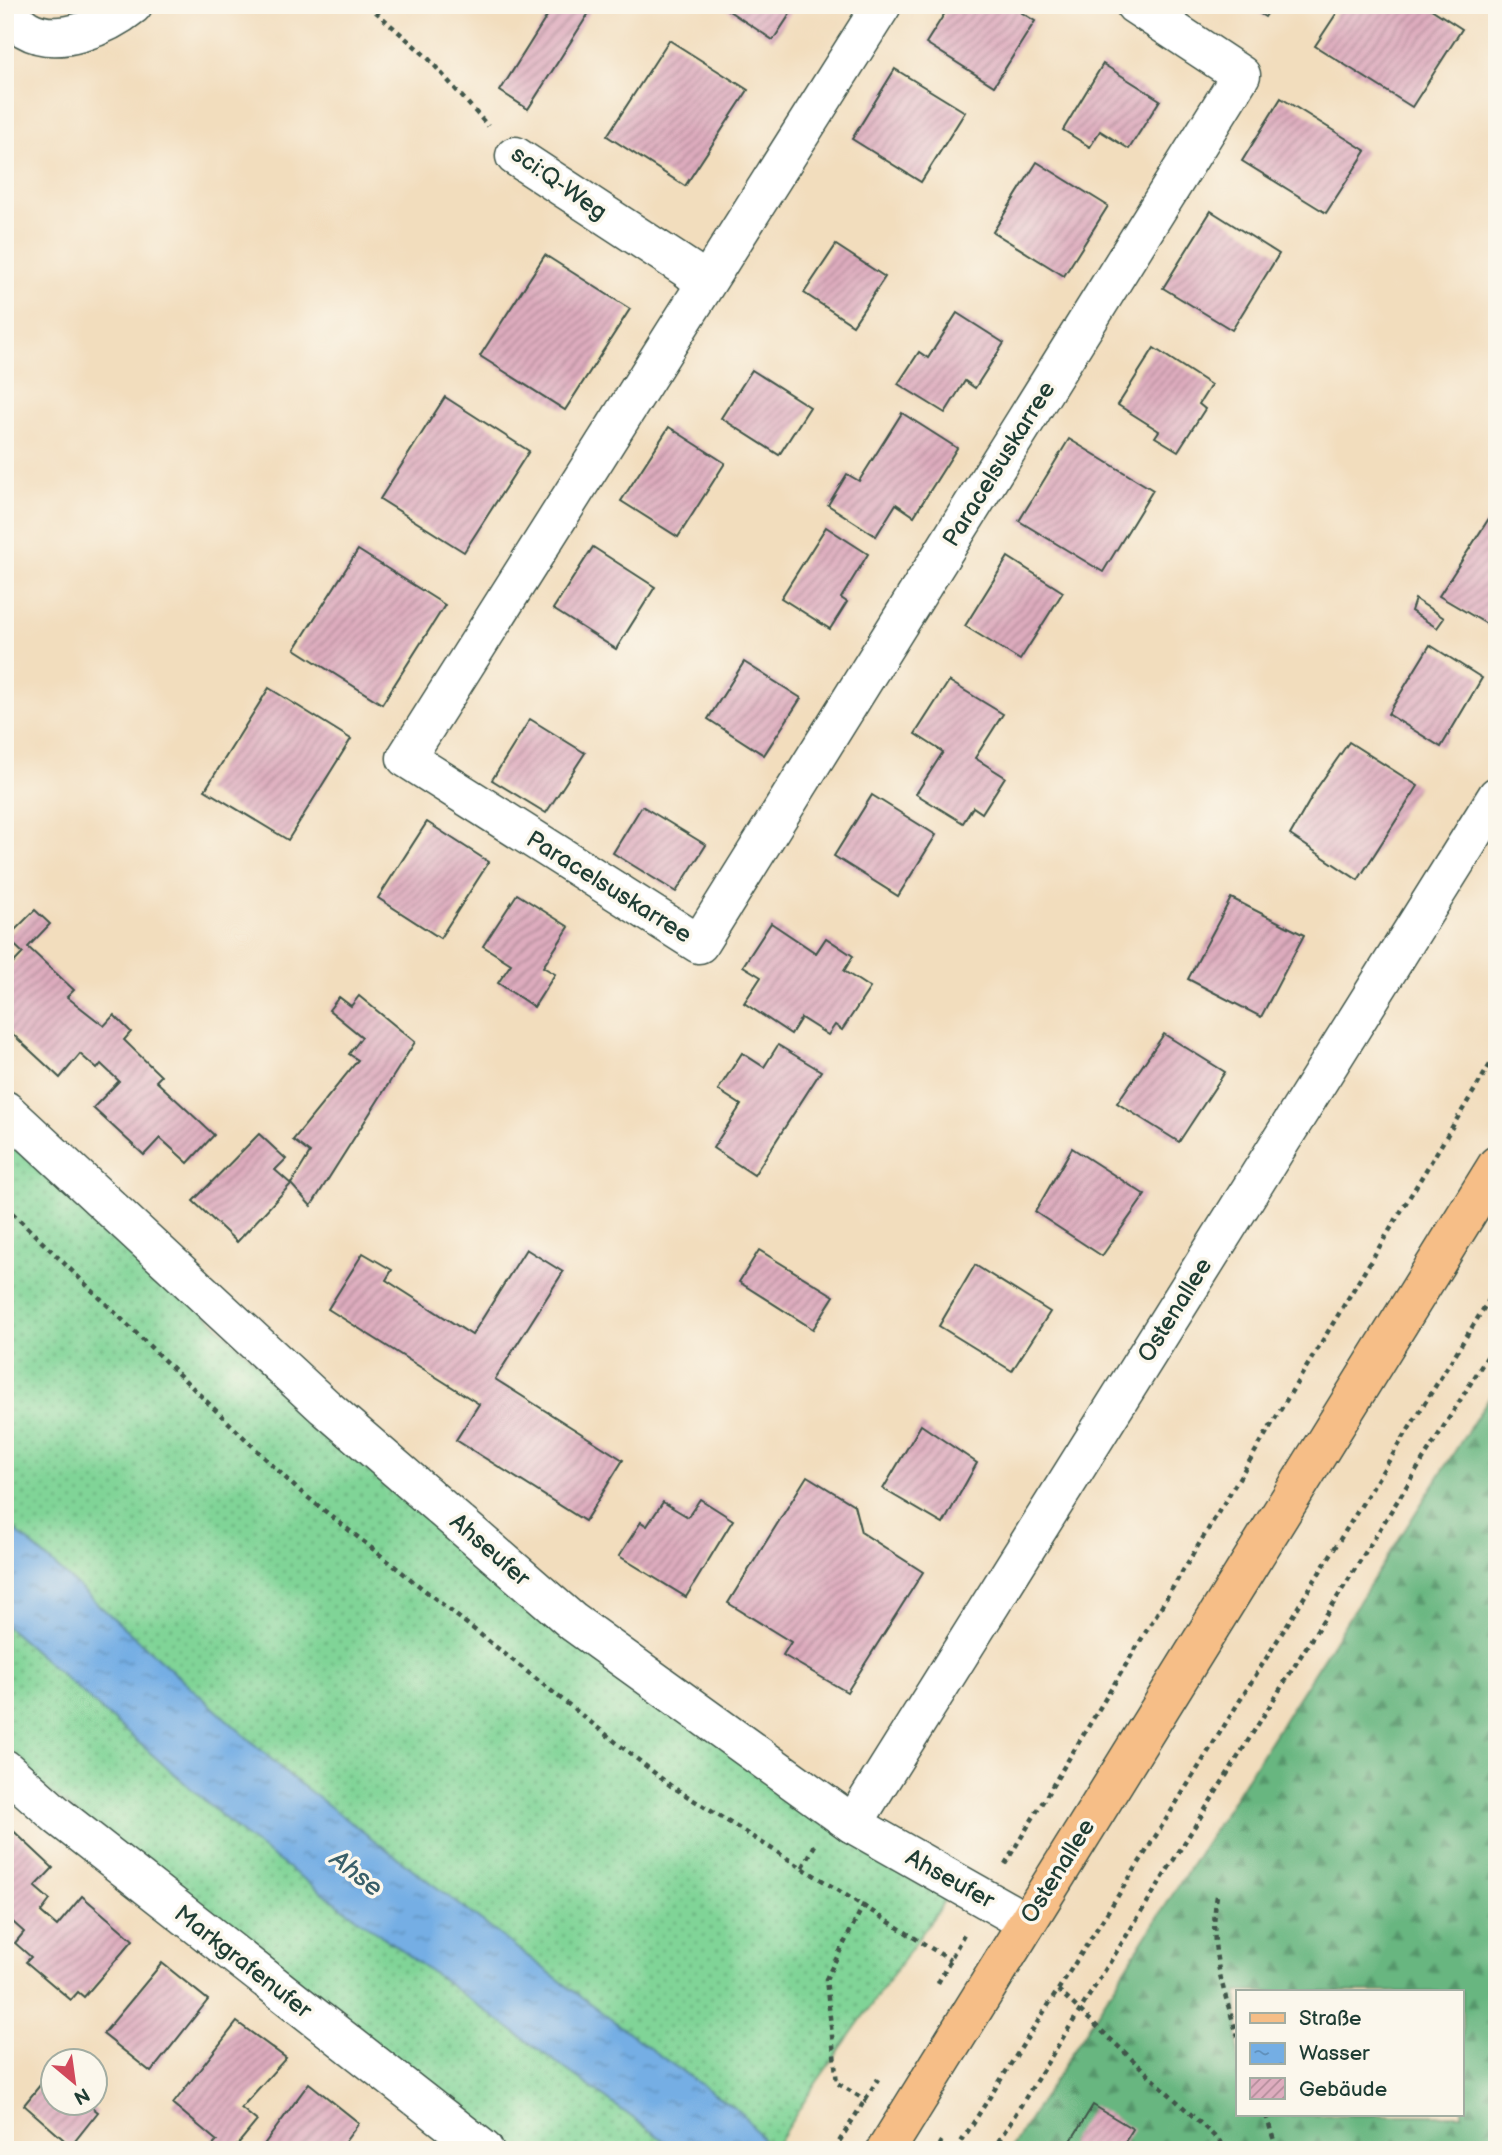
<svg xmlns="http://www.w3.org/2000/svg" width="1502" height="2155" font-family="'Balsamiq Sans',sans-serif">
<defs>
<pattern id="grass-dots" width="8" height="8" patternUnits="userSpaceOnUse" patternTransform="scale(1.75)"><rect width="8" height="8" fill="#80d497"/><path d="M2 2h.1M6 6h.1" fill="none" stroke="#68ad7c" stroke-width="1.8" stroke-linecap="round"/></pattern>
<pattern id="forest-firs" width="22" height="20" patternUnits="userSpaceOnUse" patternTransform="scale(1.75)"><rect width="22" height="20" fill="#68b680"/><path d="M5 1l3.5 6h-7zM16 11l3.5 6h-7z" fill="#55956a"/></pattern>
<pattern id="water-ripples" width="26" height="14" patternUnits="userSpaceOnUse" patternTransform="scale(1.75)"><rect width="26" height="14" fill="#74aee4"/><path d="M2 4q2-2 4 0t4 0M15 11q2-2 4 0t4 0" fill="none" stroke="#5f8fba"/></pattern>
<pattern id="building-hatch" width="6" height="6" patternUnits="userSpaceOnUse" patternTransform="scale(1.75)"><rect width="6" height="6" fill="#deacbe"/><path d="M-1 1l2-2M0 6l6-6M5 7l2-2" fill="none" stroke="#b38d9b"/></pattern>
</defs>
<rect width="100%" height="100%" fill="#fbf7ec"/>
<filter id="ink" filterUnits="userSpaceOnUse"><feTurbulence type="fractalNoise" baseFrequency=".0143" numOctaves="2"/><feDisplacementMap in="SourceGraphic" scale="14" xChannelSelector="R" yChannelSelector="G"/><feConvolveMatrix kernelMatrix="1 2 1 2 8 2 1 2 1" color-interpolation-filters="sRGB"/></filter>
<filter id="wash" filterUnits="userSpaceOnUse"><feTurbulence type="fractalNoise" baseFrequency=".00686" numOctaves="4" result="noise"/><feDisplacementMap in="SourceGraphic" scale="28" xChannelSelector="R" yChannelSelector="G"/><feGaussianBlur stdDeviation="1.57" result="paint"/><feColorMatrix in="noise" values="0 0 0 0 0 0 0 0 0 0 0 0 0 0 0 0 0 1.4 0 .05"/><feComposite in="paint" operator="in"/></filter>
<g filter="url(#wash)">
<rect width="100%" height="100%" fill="#f2ddbd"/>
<path fill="url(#grass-dots)" stroke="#508866" stroke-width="2" d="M5 1123 309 1413 873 1858 946 1899 816 2083 773 2150H515L448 2106 5 1757Z"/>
<path fill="url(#forest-firs)" stroke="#447a5a" stroke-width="2" fill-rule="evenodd" d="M1497 1385V2150H1010ZM1238 1992H1462V2115H1238Z"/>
<path fill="url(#water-ripples)" stroke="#4a768c" stroke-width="2" d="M5 1521 291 1777 649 2048 743 2114 767 2145 764 2150H677L247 1838 5 1625Z"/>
<g id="blocks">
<g fill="url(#building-hatch)">
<path d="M554 5H594L528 109 500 91Z"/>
<path d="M720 5H796L773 40Z"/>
<path d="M950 5H1009L1035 21 994 86 926 43Z"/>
<path d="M1246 5H1273L1265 17Z"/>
<path d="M1342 5H1425L1462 29 1412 107 1315 46Z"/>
<path d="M669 40 748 90 685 186 607 136Z"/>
<path d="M1103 64 1160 100 1129 149 1100 131 1090 147 1063 130Z"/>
<path d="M895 69 965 112 921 182 852 139Z"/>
<path d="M1281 98 1366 151 1326 213 1242 161Z"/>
<path d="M1037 162 1108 206 1064 276 993 232Z"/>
<path d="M1211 211 1279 254 1232 330 1163 288Z"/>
<path d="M836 245 885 277 853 325 804 293Z"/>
<path d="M545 255 630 309 565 410 480 356Z"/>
<path d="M957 313 1004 343 975 388 965 381 945 413 898 384 919 352 928 358Z"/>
<path d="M1154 348 1211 385 1199 404 1205 409 1178 451 1155 437 1159 431 1118 405Z"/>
<path d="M752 370 810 407 779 455 721 418Z"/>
<path d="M445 397 529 451 464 552 380 499Z"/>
<path d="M902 413 957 448 914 516 896 504 876 536 828 505 847 474 859 481Z"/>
<path d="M669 427 725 463 678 537 621 501Z"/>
<path d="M1069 439 1153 490 1103 572 1019 521Z"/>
<path d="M1497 506V630L1439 596Z"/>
<path d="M826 527 868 554 841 598 847 602 830 629 781 598Z"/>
<path d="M593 547 655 587 616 649 553 609Z"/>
<path d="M358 550 445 605 382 704 295 649Z"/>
<path d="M1008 557 1063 592 1020 660 965 626Z"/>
<path d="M1415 599 1444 618 1437 628 1411 611Z"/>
<path d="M1430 645 1482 678 1441 747 1388 714Z"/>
<path d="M744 662 801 698 764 755 708 719Z"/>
<path d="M949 681 1003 714 975 758 1005 777 982 813 973 807 963 823 916 794 943 752 915 734Z"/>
<path d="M269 688 351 739 288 840 205 790Z"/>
<path d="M530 719 585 753 546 813 492 780Z"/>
<path d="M1349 742 1418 786 1358 880 1290 835 1317 788Z"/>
<path d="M872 795 936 835 898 896 834 856Z"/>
<path d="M642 806 706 845 676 892 613 853Z"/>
<path d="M427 822 489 862 440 938 378 898Z"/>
<path d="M517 894 569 927 543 967 555 974 534 1007 498 983 511 964 483 946Z"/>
<path d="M1231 898 1304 935 1261 1017 1188 979Z"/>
<path d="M35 910 50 924 28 947 74 990 67 997 104 1026 114 1015 131 1032 124 1040 161 1076 156 1081 214 1135 188 1163 160 1138 144 1155 93 1108 119 1081 101 1064 97 1069 80 1054 60 1078 5 1027V972L23 953 7 938 5 940V929L11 934Z"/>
<path d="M771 923 816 953 826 938 853 956 844 971 870 988 842 1030 835 1025 828 1035 801 1018 791 1034 744 1003 761 977 743 966Z"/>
<path d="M359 996 415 1042 311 1206 291 1184 237 1242 193 1201 259 1134 286 1159 275 1170 291 1184 310 1153 293 1140 358 1060 349 1054 362 1037 329 1010 339 997 351 1006Z"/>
<path d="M1164 1034 1225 1072 1179 1142 1117 1103Z"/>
<path d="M778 1045 821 1071 754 1175 713 1148 741 1105 718 1090 742 1053 764 1067Z"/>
<path d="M1072 1148 1145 1195 1102 1256 1035 1212Z"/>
<path d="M526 1249 563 1272 495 1379 623 1460 585 1521 456 1440 479 1404 328 1309 363 1253 392 1270 386 1280 472 1335Z"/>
<path d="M759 1250 834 1296 813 1329 739 1282Z"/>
<path d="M975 1265 1050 1312 1012 1371 939 1326Z"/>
<path d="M921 1425 977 1463 943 1524 883 1489Z"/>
<path d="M807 1476 854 1505 861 1532 923 1572 847 1692 783 1655 791 1642 728 1603Z"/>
<path d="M700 1499 733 1520 686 1597 619 1556 641 1522 647 1526 663 1502 688 1517Z"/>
<path d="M5 1823 53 1868 35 1887 50 1900 41 1912 57 1926 82 1896 133 1940 84 1997 78 1992 71 2000 26 1962 31 1957 15 1943 24 1932 5 1915Z"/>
<path d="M162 1963 208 2000 151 2072 103 2034Z"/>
<path d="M237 2022 286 2058 241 2108 257 2121 233 2150H209L217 2141 173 2104Z"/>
<path d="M49 2074 52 2077V2103H86L98 2112 71 2146 24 2105Z"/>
<path d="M309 2083 359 2123 339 2150H260Z"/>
<path d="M1093 2105 1133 2129 1120 2150H1078L1069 2144Z"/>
</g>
</g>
</g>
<g filter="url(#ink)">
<use href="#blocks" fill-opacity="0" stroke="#3f5549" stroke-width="2"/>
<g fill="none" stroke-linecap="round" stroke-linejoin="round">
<defs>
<g id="minor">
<path d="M882 5 406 758 699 944 1241 75 1135 5"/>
<path d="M5 11C12 17 19 24 26 29 58 48 107 26 133 5"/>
<path d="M515 156 689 270 705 284"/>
<path d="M5 1110 325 1407 573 1622 853 1824 1026 1922"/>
<path d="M5 1769 58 1816 484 2150"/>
<path d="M853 1824 1497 796"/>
</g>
<path id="major" d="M886 2150 1497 1165"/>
</defs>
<use href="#minor" stroke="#3f5549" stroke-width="41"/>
<use href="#major" stroke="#3f5549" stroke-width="41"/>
<g stroke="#3f5549" stroke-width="4.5" stroke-dasharray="5 5" stroke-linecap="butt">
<path d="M368 5 428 58 488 126"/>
<path d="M5 1206 296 1488 671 1786 950 1960"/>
<path d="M1005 1864 1497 1053"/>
<path d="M803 1867 815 1845"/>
<path d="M1217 1896C1208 1945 1223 1990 1238 2037"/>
<path d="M864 1904 826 1979 837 2083 867 2101"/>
<path d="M938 1983 965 1932"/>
<path d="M1058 1990 1229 2150"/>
<path d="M1266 2115 1277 2150"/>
<path d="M938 2142 951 2150"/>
<path d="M834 2150 878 2079"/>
<path d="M956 2150 1142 1858 1497 1287"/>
<path d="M993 2150 1497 1341"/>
</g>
<use href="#minor" stroke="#fff" stroke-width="38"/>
<use href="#major" stroke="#f6be87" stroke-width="38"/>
</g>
</g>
<g text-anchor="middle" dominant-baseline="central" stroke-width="7" stroke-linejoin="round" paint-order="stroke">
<g font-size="24" fill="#1f3d34" stroke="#fbf7ec">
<text transform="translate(559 183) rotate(35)">sci:Q-Weg</text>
<text transform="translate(999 464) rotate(-58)">Paracelsuskarree</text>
<text transform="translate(609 887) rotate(32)">Paracelsuskarree</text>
<text transform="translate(1175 1310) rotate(-58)">Ostenallee</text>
<text transform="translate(490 1550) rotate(41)">Ahseufer</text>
<text transform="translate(1058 1871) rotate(-58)">Ostenallee</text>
<text transform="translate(950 1879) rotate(29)">Ahseufer</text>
<text transform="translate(243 1962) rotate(38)">Markgrafenufer</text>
</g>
<g font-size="26" font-style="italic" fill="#395f69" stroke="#fbf7ec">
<text transform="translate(356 1874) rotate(38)">Ahse</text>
</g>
</g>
<rect width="1502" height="2155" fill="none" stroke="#fbf7ec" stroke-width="28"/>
<rect x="1236" y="1990" width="228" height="126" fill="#fbf7ec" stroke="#a3ada2" stroke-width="2"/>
<rect x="1250" y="2013" width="35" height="10" fill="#f6be87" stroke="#a3ada2" stroke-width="2"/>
<text x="1299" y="2025" font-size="21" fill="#1f3d34">Straße</text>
<rect x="1250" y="2043" width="35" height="21" fill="url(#water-ripples)" stroke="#a3ada2" stroke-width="2"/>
<text x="1299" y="2060" font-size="21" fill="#1f3d34">Wasser</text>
<rect x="1250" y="2078" width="35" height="21" fill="url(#building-hatch)" stroke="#a3ada2" stroke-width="2"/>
<text x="1299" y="2096" font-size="21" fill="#1f3d34">Gebäude</text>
<g transform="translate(74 2082) rotate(151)"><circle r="33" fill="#fbf7ec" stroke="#a3ada2" stroke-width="2"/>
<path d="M0-5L12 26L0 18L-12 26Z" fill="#d1495b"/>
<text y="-10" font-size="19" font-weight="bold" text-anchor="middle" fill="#1f3d34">N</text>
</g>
</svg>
